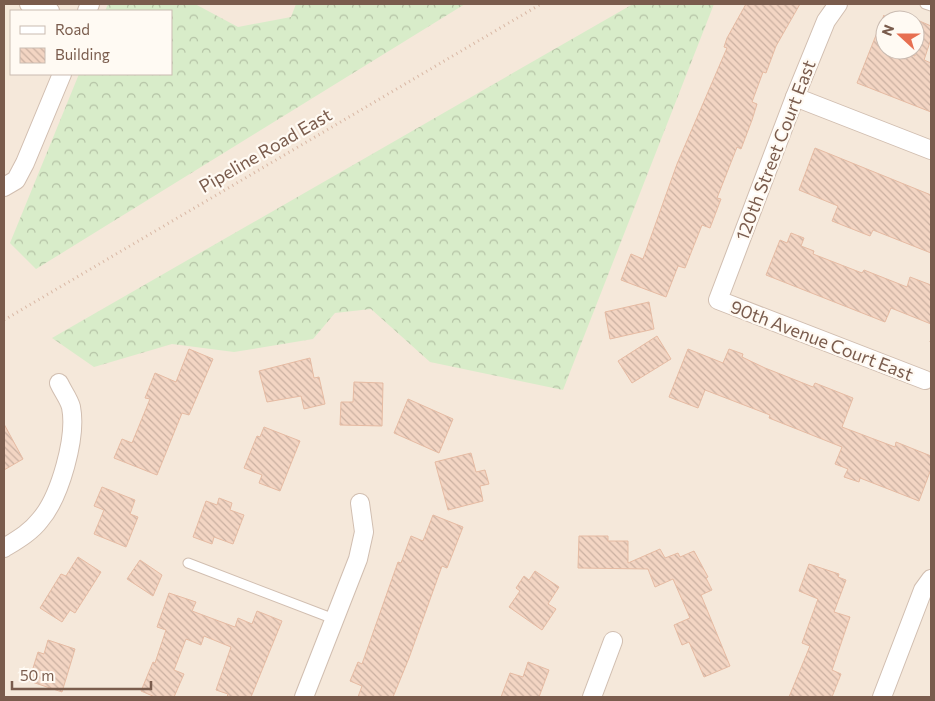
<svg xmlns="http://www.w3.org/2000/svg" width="935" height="701" font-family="Commissioner,sans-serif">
<defs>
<pattern id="forest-crowns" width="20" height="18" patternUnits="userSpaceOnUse" patternTransform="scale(1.25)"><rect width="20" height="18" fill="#d8ecc9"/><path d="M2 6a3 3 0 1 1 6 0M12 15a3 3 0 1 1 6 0" fill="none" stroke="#b4c2a5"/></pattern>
<pattern id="building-back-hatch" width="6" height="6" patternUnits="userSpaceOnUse" patternTransform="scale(1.25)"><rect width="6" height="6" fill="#f3d5c3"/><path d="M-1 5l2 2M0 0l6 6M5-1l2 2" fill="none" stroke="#cab0a1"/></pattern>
</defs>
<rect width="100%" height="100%" fill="#fdf6ec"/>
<path fill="#f5e8da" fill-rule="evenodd" d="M4 4H931V697H4ZM11 11H171V74H11ZM885 20H915V50H885Z"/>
<g fill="url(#forest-crowns)">
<path d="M108 4H195L238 27 291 17 296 4H465L36 269 10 243 79 74H171V11H105Z"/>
<path d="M633 4H714L563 390 430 362 371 309 335 313 313 339 234 352 172 344 94 367 52 338Z"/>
</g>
<g fill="url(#building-back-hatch)" stroke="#e6bba3">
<path d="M746 4H800L776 46 766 73 763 72 752 102 757 104 752 120 741 149 737 147 717 198 721 199 710 228 702 225 685 268 678 266 666 297 621 280 631 254 643 259 677 164 727 48 724 47 727 38Z"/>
<path d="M884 15 885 50H899L915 56V19L931 26V39L924 60 931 63V112L857 83Z"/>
<path d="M815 148 931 195V253L873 230 870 236 832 221 838 206 799 190Z"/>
<path d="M791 233 804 238 801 246 814 251 813 254 862 273 864 270 907 287 910 277 931 285V324L891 308 885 322 766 275 780 240 787 243Z"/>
<path d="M649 302 654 329 610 339 605 312Z"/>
<path d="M657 336 671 359 632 383 618 361Z"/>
<path d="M189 349 213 359 189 415 182 413 157 475 114 458 122 439 132 443 150 399 145 398 155 373 176 382Z"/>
<path d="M688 349 723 363 729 349 743 354 742 357 765 368 813 387 815 383 853 398 842 427 895 447 896 442 931 456V469L919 501 860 478 859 482 844 477 848 469 835 464 842 447 769 418 770 415 705 390 698 408 669 397Z"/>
<path d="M310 358 314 378 319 377 325 404 304 409 301 396 267 402 259 371Z"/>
<path d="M354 382 383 383 382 426 340 425 341 402H353Z"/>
<path d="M408 399 453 419 439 453 394 433Z"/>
<path d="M4 424 23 459 4 470Z"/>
<path d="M264 427 300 441 280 491 259 483 262 475 244 468 257 436 260 437Z"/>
<path d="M471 453 476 472 485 470 489 484 480 486 483 501 448 510 435 462Z"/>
<path d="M102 487 135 500 130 514 138 517 126 547 94 534 104 510 94 506Z"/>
<path d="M219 498 232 503 230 510 244 515 233 544 214 537 212 544 193 537 206 501 217 505Z"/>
<path d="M433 515 463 527 447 568 442 566 409 658 393 697H358L362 686 350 681 358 662 362 664 398 562 401 563 411 536 423 541Z"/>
<path d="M579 536H608V541H628V563L660 549 665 558 678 553 680 557 694 551 708 577 706 578 712 590 701 595 730 666 704 677 689 642 682 645 674 625 690 618 673 579 655 587 648 569 578 568Z"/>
<path d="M78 557 101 572 75 613 70 610 62 622 40 608 61 574 66 576Z"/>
<path d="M140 560 162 575 153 596 127 579Z"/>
<path d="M809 564 839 574 838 577 846 580 834 612 850 617 832 670 841 674 832 697H789L810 646 802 643 818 599 799 591Z"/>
<path d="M535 571 559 587 548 604 556 609 542 630 509 607 520 591 516 588 524 576 529 580Z"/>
<path d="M169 593 196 602 192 611 235 627 238 618 252 624 257 611 282 621 251 697H227L228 694 216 690 231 647 204 636 201 645 186 639 174 670 184 674 174 697H155L141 691 153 662 155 663 166 630 157 627Z"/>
<path d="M48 640 75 649 62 692 29 681 38 652 44 654Z"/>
<path d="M528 662 549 670 539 697H501L510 673 523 677Z"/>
</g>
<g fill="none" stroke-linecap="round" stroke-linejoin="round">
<defs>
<g id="service">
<path d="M925 4 931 6"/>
<path d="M188 563 334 619"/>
</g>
<g id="minor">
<path d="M29 4 50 11"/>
<path d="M838 4 826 21 795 97 718 300 925 380"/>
<path d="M87 11 90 4"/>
<path d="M795 97 931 150"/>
<path d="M4 187 16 180 25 163 62 74"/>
<path d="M4 548C17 540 31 532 40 520 60 497 77 437 71 407 69 399 62 390 59 383"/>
<path d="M304 697 358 559 364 532 360 503"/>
<path d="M592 697 613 641"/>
<path d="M882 697 923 590 931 579"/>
</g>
</defs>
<use href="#service" stroke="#d1beb0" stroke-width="11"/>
<use href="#minor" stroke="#d1beb0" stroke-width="20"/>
<g stroke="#d9b8a5" stroke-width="3" stroke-dasharray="1 4" stroke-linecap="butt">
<path d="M4 320 541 4"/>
<path d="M931 342V340"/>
</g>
<use href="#service" stroke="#fff" stroke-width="9"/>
<use href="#minor" stroke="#fff" stroke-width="18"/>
</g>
<g text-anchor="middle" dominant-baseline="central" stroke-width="4.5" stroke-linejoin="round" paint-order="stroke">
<g font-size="18" fill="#7a5c4d" stroke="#fffaf3">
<text transform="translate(265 150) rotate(-30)">Pipeline Road East</text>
<text transform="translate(775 150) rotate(-69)">120th Street Court East</text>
<text transform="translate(822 340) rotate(21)">90th Avenue Court East</text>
</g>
</g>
<rect width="935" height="701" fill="none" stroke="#7a5c4d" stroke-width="10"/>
<rect x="10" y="10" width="162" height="65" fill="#fffaf3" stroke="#cabbb1"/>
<rect x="20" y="26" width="25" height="8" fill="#ffffff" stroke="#cabbb1"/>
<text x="55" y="35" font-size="15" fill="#7a5c4d">Road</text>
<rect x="20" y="48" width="25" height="15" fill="url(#building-back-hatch)" stroke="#cabbb1"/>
<text x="55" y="60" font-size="15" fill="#7a5c4d">Building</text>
<g transform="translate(900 35) rotate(291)"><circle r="24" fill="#fffaf3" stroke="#cabbb1"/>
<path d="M0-4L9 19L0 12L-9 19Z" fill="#e76f51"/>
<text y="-8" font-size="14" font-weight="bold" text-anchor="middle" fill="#7a5c4d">N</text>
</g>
<path d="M12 681v8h139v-8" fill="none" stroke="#7a5c4d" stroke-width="2.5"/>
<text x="20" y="681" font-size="15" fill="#7a5c4d" stroke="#fffaf3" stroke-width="4" paint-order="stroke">50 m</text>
</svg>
